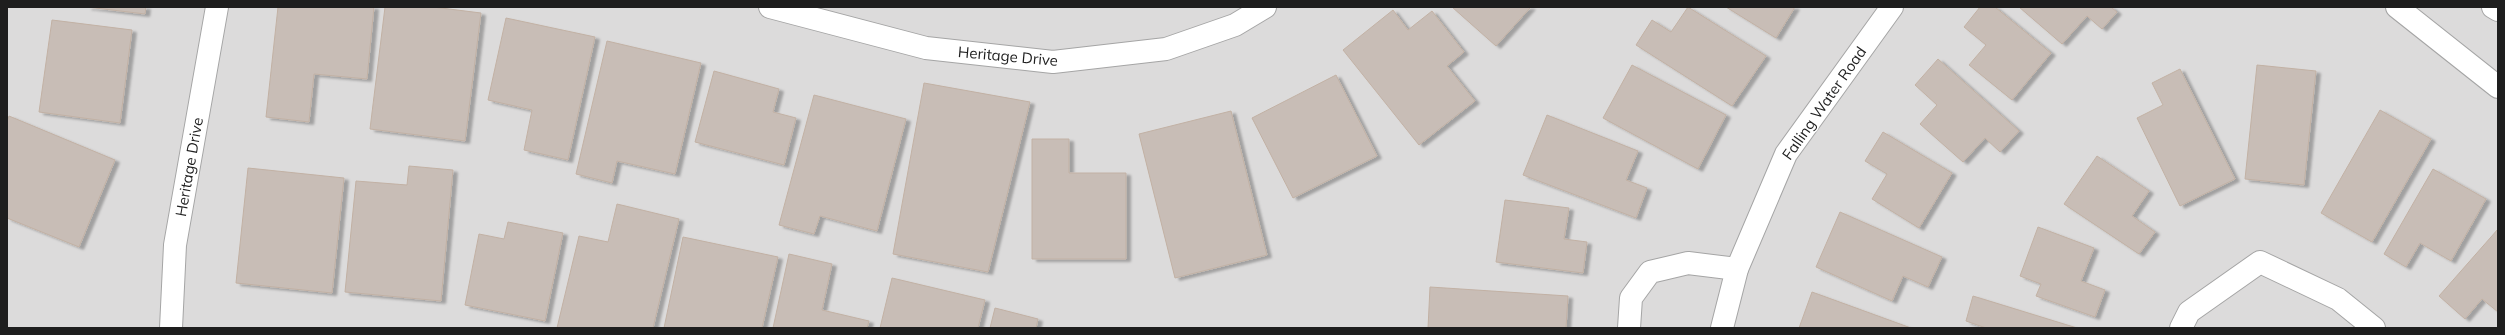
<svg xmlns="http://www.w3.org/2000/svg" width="2505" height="335" font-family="Mulish,sans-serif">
<defs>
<filter id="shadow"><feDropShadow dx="4.5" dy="2.5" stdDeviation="1" flood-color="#0004"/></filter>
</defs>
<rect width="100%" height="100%" fill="#f0ebe3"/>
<rect fill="#dcdbdb" x="7" y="7" width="2491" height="321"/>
<g fill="#c8bdb6" stroke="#c2b1a4" filter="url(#shadow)">
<path d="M87 7H146L145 14Z"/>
<path d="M278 7H374L367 79 314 74 309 122 266 117Z"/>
<path d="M385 7H433L481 13 465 141 370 129Z"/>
<path d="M1452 7H1531L1496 46Z"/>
<path d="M1688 7 1766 56 1732 106 1636 45 1652 20 1671 32Z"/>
<path d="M1726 7H1795L1776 38Z"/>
<path d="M1980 7H1995L2051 53 2012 100 1969 65 1986 45 1964 27Z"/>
<path d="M2019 7H2111L2117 12 2102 29 2087 16 2062 44Z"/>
<path d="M1393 10 1408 30 1432 11 1464 52 1447 66 1475 101 1419 145 1343 50Z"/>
<path d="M506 18 595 37 568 160 524 150 532 110 488 100Z"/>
<path d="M52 20 132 30 120 123 39 112Z"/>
<path d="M607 41 701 63 675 174 617 161 612 183 576 174Z"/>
<path d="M1938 59 2019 131 2000 152 1985 138 1963 162 1920 124 1937 105 1915 85Z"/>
<path d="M1632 65 1726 115 1698 169 1603 118Z"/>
<path d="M2257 65 2316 71 2304 185 2245 179Z"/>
<path d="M2180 69 2235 179 2180 206 2137 118 2163 105 2152 83Z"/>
<path d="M714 71 779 89 773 112 796 118 784 165 695 142Z"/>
<path d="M1336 75 1377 156 1293 198 1252 118Z"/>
<path d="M924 83 1030 102 988 272 893 254Z"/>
<path d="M814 95 906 119 877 231 820 216 814 234 779 225Z"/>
<path d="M2380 110 2431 139 2372 242 2321 213Z"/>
<path d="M1231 111 1267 255 1175 278 1139 134Z"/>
<path d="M1547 115 1638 151 1626 180 1647 188 1636 218 1523 175Z"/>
<path d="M9 116 115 160 79 247 7 218V121Z"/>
<path d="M1883 132 1952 173 1919 228 1872 199 1887 174 1865 161Z"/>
<path d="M1032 139H1069V173H1126V259H1032Z"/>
<path d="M2097 156 2149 191 2132 216 2155 232 2139 254 2064 204Z"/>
<path d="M409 166 453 170 441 301 345 292 356 181 407 185Z"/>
<path d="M248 168 344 178 332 293 236 283Z"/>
<path d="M2433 169 2486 199 2451 261 2420 243 2406 267 2384 254Z"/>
<path d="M1505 200 1569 208 1564 239 1587 242 1583 273 1496 262Z"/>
<path d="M617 204 679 219 653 328H557L579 236 608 242Z"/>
<path d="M1840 212 1942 257 1928 287 1903 276 1892 301 1816 267Z"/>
<path d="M508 222 563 233 545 321 465 305 479 234 504 239Z"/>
<path d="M2038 227 2094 248 2081 281 2105 290 2095 317 2036 296 2041 284 2020 276Z"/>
<path d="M2498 229V312L2482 299 2465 319 2439 296Z"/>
<path d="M683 237 778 257 762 328H664Z"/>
<path d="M789 254 832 264 822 310 869 321 867 328H773Z"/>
<path d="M892 278 985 300 978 328H880Z"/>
<path d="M1430 287 1568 296 1566 328H1428Z"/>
<path d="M1812 292 1911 328H1799Z"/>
<path d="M1973 296 2077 328H1986L1966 321Z"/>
<path d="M995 308 1038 319 1036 328H990Z"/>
</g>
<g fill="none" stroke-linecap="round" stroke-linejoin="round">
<defs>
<g id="street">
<path d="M770 7 926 48 1053 62 1166 49 1235 25 1265 7"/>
<path d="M2397 7 2498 87"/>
<path d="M2493 7 2498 10"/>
<path d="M171 328 175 245 217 7"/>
<path d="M1629 328 1631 298 1650 272 1688 263 1737 269"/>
<path d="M1722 328 1737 269 1786 154 1892 7"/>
<path d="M2181 328 2189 312 2260 262 2338 299 2374 328"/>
</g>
</defs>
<use href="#street" stroke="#a5a5a5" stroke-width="24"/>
<use href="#street" stroke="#fff" stroke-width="22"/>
</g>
<g text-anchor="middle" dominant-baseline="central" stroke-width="3" stroke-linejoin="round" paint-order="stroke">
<g font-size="15" fill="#1e1e1e" stroke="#fff">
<text transform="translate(1008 56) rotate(5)">Heritage Drive</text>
<text transform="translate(1824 103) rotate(-55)">Falling Water Road</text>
<text transform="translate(189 167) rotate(-80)">Heritage Drive</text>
</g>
</g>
<rect width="2505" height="335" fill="none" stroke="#1e1e1e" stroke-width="16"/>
</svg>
